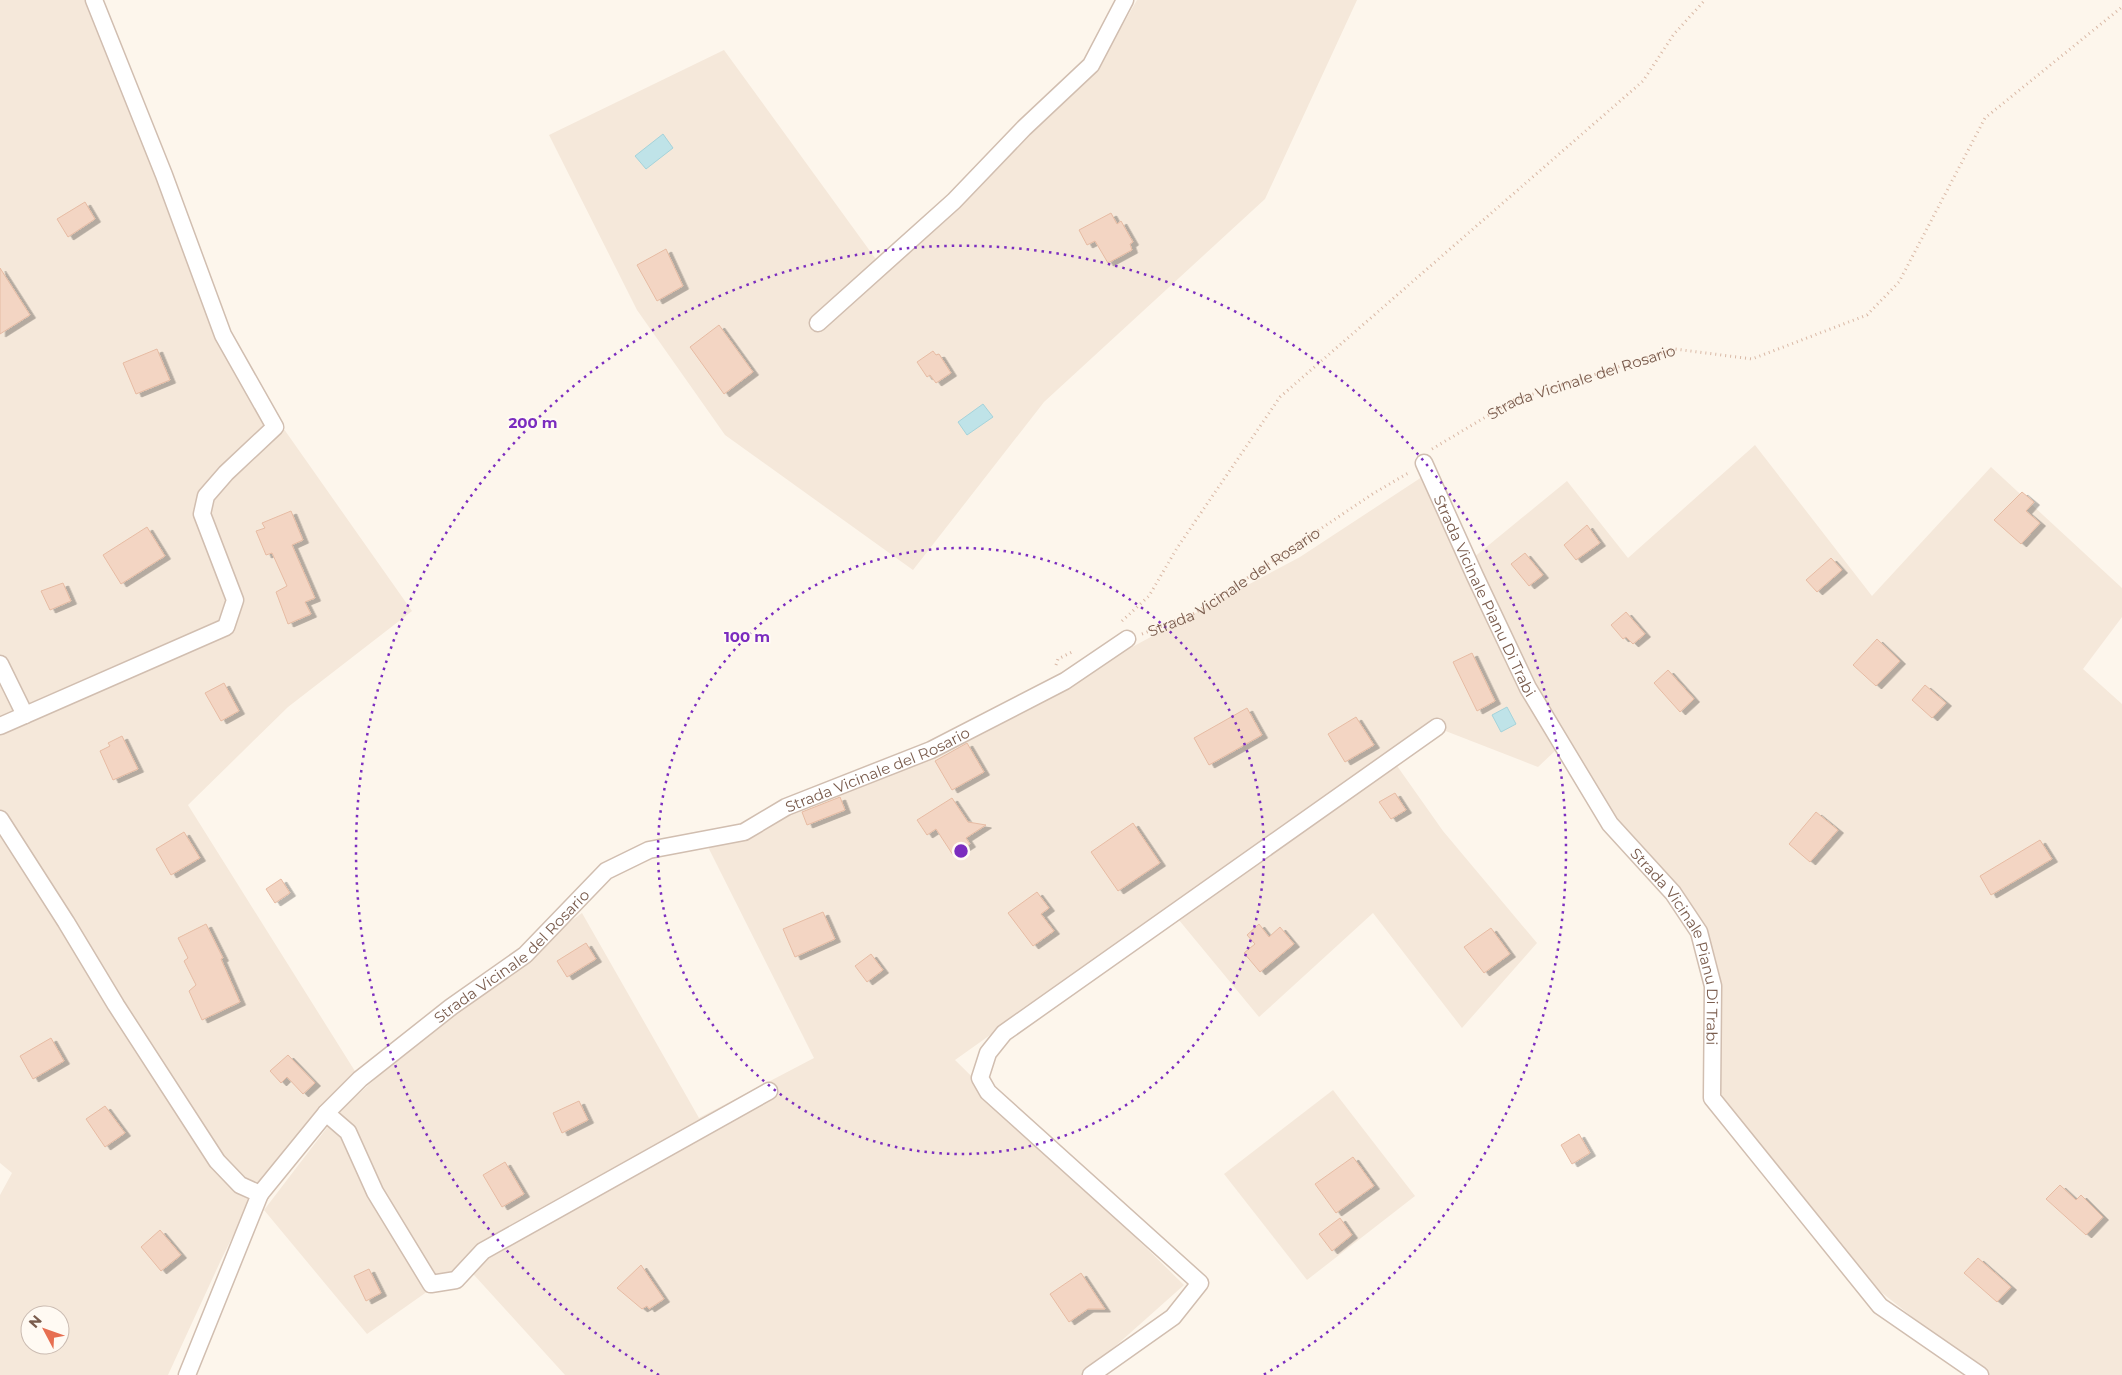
<svg xmlns="http://www.w3.org/2000/svg" width="2122" height="1375" font-family="Montserrat,sans-serif">
<defs>
<filter id="shadow"><feDropShadow dx="5.5" dy="3" stdDeviation="0" flood-color="#0004"/></filter>
</defs>
<rect width="100%" height="100%" fill="#fdf6ec"/>
<g fill="#f5e8da" fill-rule="evenodd">
<path d="M0 0H91L243 371 412 611 288 707 188 805 358 1076 263 1175 221 1260 168 1375H0V1195L12 1173 0 1163ZM30 1315H60V1345H30Z"/>
<path d="M1137 0H1357L1265 199 1044 402 913 570 725 435 637 310 549 135 724 50 883 269 969 194 1107 52Z"/>
<path d="M1755 445 1872 596 1991 467 2122 588V617L2083 669 2122 704V1375H1990L1971 1364 1851 1268 1727 1110 1715 1075 1716 963 1626 832 1557 749 1538 767 1443 730 1395 763 1443 831 1537 943 1462 1028 1373 913 1259 1017 1169 908 955 1060 1184 1285 1083 1375H565L465 1265 367 1334 264 1210 339 1112 455 1006 582 913 699 1118 814 1058 707 845 970 734 1300 557 1425 475 1462 567 1567 481 1628 558Z"/>
<path d="M1333 1090 1415 1196 1307 1280 1224 1174Z"/>
</g>
<g fill="#bfe3e8" stroke="#a5d3da">
<path d="M663 134 673 148 646 169 635 156Z"/>
<path d="M983 404 993 417 967 435 958 422Z"/>
<path d="M1507 707 1516 724 1501 732 1492 715Z"/>
</g>
<g fill="#f3d5c3" stroke="#e6bba3" filter="url(#shadow)">
<path d="M85 202 95 219 68 237 57 219Z"/>
<path d="M1111 213 1117 224 1121 221 1133 242 1130 244 1132 250 1108 263 1095 241 1087 245 1079 230Z"/>
<path d="M666 249 683 286 657 301 637 265Z"/>
<path d="M0 268 30 315 0 334Z"/>
<path d="M719 325 753 372 724 394 690 347Z"/>
<path d="M157 349 170 380 136 394 123 363Z"/>
<path d="M933 351 936 355 939 354 951 373 936 383 930 375 927 377 917 362Z"/>
<path d="M2022 492 2034 502 2026 511 2040 523 2021 544 1994 520Z"/>
<path d="M291 511 303 540 292 545 315 598 305 602 311 614 288 624 276 592 287 586 272 553 266 555 256 531 265 528 262 523Z"/>
<path d="M1587 525 1600 543 1576 560 1564 545Z"/>
<path d="M147 527 165 556 121 584 103 555Z"/>
<path d="M1525 553 1543 575 1529 586 1511 564Z"/>
<path d="M1831 558 1842 570 1817 592 1806 580Z"/>
<path d="M63 583 71 601 50 610 41 591Z"/>
<path d="M1626 612 1645 634 1633 644 1626 637 1623 639 1611 625Z"/>
<path d="M1877 639 1900 661 1876 686 1853 665Z"/>
<path d="M1472 653 1495 701 1477 711 1453 662Z"/>
<path d="M1668 670 1694 699 1680 712 1654 683Z"/>
<path d="M224 683 239 711 221 721 205 693Z"/>
<path d="M1925 685 1946 703 1932 718 1912 700Z"/>
<path d="M1247 708 1262 735 1209 765 1194 738Z"/>
<path d="M1356 717 1374 745 1345 762 1328 734Z"/>
<path d="M122 736 138 769 113 780 100 751 110 746 108 743Z"/>
<path d="M967 743 984 772 952 790 935 761Z"/>
<path d="M1395 793 1406 810 1391 819 1379 802Z"/>
<path d="M840 797 845 810 807 825 802 812Z"/>
<path d="M952 798 968 822 986 825 966 838 970 844 953 855 936 829 927 835 917 820Z"/>
<path d="M1816 812 1838 830 1810 862 1789 844Z"/>
<path d="M1133 823 1160 863 1118 891 1091 852Z"/>
<path d="M184 832 200 858 171 875 156 849Z"/>
<path d="M2040 840 2052 859 1991 895 1980 876Z"/>
<path d="M281 879 290 893 275 903 266 889Z"/>
<path d="M1037 892 1049 908 1041 914 1054 931 1033 946 1008 913Z"/>
<path d="M823 912 835 939 795 957 783 929Z"/>
<path d="M206 924 223 958 221 959 240 1002 202 1020 189 991 196 985 184 961 188 958 178 938Z"/>
<path d="M1259 924 1269 937 1280 927 1294 944 1260 972 1244 953 1255 944 1247 935Z"/>
<path d="M1491 928 1510 954 1484 973 1464 947Z"/>
<path d="M586 943 596 959 567 977 557 961Z"/>
<path d="M871 954 883 970 867 982 855 966Z"/>
<path d="M51 1038 64 1061 33 1079 20 1056Z"/>
<path d="M288 1055 315 1083 303 1094 287 1077 281 1083 270 1071Z"/>
<path d="M579 1101 588 1120 562 1133 553 1113Z"/>
<path d="M105 1106 125 1133 105 1147 86 1119Z"/>
<path d="M1579 1134 1590 1153 1572 1164 1561 1145Z"/>
<path d="M1353 1157 1374 1186 1336 1213 1315 1184Z"/>
<path d="M505 1162 524 1194 502 1207 483 1175Z"/>
<path d="M2060 1185 2076 1200 2081 1195 2103 1217 2086 1235 2046 1199Z"/>
<path d="M1340 1218 1352 1235 1332 1251 1319 1234Z"/>
<path d="M160 1230 181 1255 161 1271 141 1247Z"/>
<path d="M1978 1258 2011 1287 1997 1302 1964 1273Z"/>
<path d="M641 1265 664 1299 649 1309 647 1306 642 1309 617 1288Z"/>
<path d="M369 1269 381 1293 366 1301 354 1276Z"/>
<path d="M1081 1273 1105 1309H1088L1069 1322 1050 1294Z"/>
</g>
<g fill="none" stroke-linecap="round" stroke-linejoin="round">
<defs>
<g id="minor">
<path d="M818 323 954 201 1024 128 1091 65 1125 0"/>
<path id="s3" d="M1424 463 1475 576 1528 688 1610 824 1673 893 1699 932 1713 986 1712 1098 1880 1306 1980 1375"/>
<path d="M0 664 25 715"/>
<path d="M0 726 226 627 235 600 202 514 206 496 226 473 275 427 223 335 164 175 94 0"/>
<path d="M0 819 66 922 116 1005 217 1161 240 1185 260 1194 187 1375"/>
<path d="M326 1113 348 1132 375 1192 431 1284 456 1280 483 1251 769 1091"/>
<path id="s4" d="M260 1194 326 1113 360 1079 451 1007 525 955 606 871 649 850 744 832 786 807 931 750 1065 681 1127 639"/>
<path d="M1091 1375 1173 1317 1200 1283 988 1092 980 1078 988 1053 1004 1033 1437 727"/>
</g>
</defs>
<use href="#minor" stroke="#d1beb0" stroke-width="19"/>
<g stroke="#d9b8a5" stroke-width="3" stroke-dasharray="1 4" stroke-linecap="butt">
<path id="s1" d="M1432 449 1514 400 1675 349 1752 359 1867 315 1899 282 1985 118 2122 7"/>
<path d="M1122 621 1149 596 1177 548 1280 397 1643 81 1674 34 1705 0"/>
<path id="s2" d="M1142 634 1195 613 1374 493 1410 472"/>
<path d="M1056 665 1058 659 1072 652"/>
</g>
<use href="#minor" stroke="#fff" stroke-width="16"/>
</g>
<g fill="none" stroke="#7b2cbf" stroke-width="2.5" stroke-dasharray="2.5 5">
<circle cx="961" cy="851" r="303"/>
<path d="M659 1375A605 605 0 1 1 1263 1375"/>
</g>
<g text-anchor="middle" dominant-baseline="central" stroke-width="4" stroke-linejoin="round" paint-order="stroke">
<g font-size="15" fill="#7a5c4d" stroke="#fffaf3">
<text stroke="none"><textPath href="#s1" startOffset="165">Strada Vicinale del Rosario</textPath></text>
<text stroke="none"><textPath href="#s2" startOffset="106">Strada Vicinale del Rosario</textPath></text>
<text stroke="none"><textPath href="#s3" startOffset="146">Strada Vicinale Pianu Di Trabi</textPath></text>
<text stroke="none"><textPath href="#s4" startOffset="768">Strada Vicinale del Rosario</textPath></text>
<text stroke="none"><textPath href="#s3" startOffset="552">Strada Vicinale Pianu Di Trabi</textPath></text>
<text stroke="none"><textPath href="#s4" startOffset="348">Strada Vicinale del Rosario</textPath></text>
</g>
</g>
<circle cx="961" cy="851" r="8" fill="#7b2cbf" stroke="#fffaf3" stroke-width="2.5"/>
<g font-size="15" text-anchor="middle" font-weight="bold" fill="#7b2cbf" stroke="#fffaf3" stroke-width="4" stroke-linejoin="round" paint-order="stroke">
<text x="533" y="428">200 m</text>
<text x="747" y="642">100 m</text>
</g>
<g transform="translate(45 1330) rotate(311)"><circle r="24" fill="#fffaf3" stroke="#cabbb1"/>
<path d="M0-4L9 19L0 12L-9 19Z" fill="#e76f51"/>
<text y="-8" font-size="14" font-weight="bold" text-anchor="middle" fill="#7a5c4d">N</text>
</g>
</svg>
